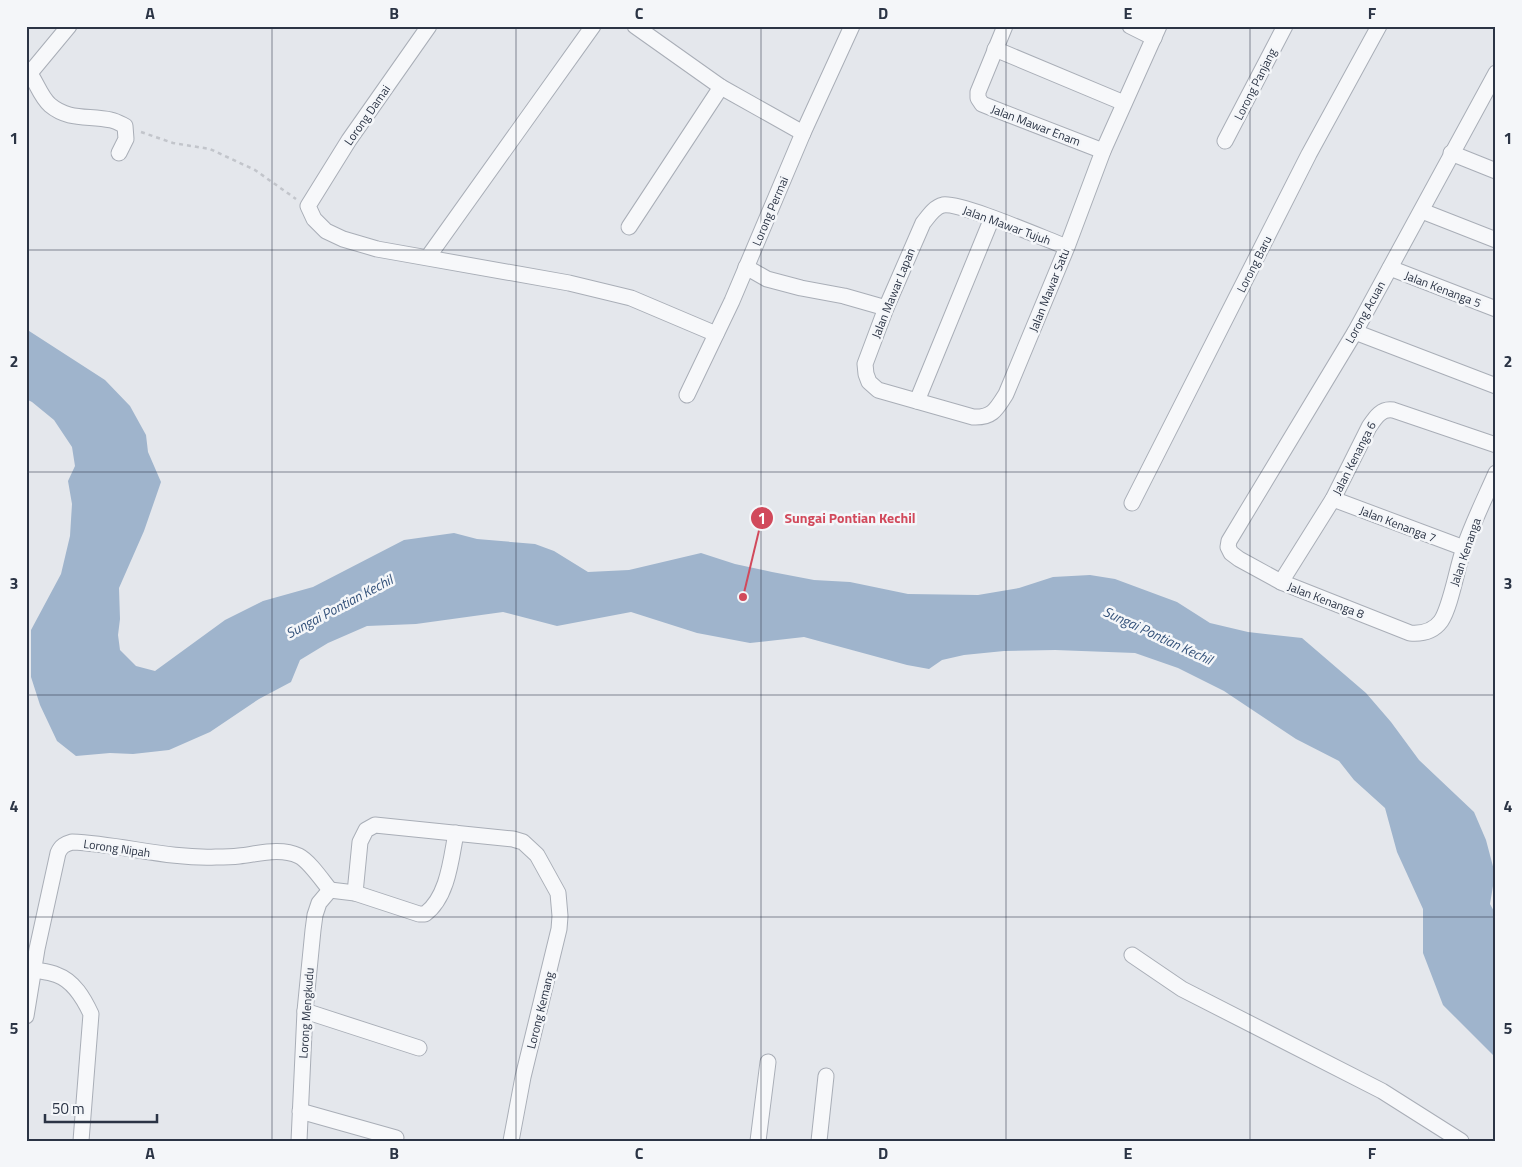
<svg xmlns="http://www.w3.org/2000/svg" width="1522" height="1167" font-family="'Titillium Web',sans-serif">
<rect width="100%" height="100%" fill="#e4e7ec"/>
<path fill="#9fb4cc" d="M26 329 105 380 130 406 146 435 148 452 161 482 144 531 119 588 120 619 118 635 120 650 136 666 155 671 225 620 263 601 313 587 404 540 454 533 477 539 535 544 554 551 588 572 629 570 701 553 735 564 772 572 814 580 850 582 908 594 978 595 1019 588 1053 577 1090 575 1115 579 1177 602 1210 623 1248 632 1302 638 1366 693 1391 722 1419 760 1474 812 1486 840 1495 874 1490 904 1496 915V1058L1443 1005 1423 953V909L1397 852 1385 808 1354 780 1339 761 1296 739 1224 691 1178 668 1135 653 1055 650 1004 651 964 655 942 660 929 669 907 665 804 637 750 643 697 633 631 612 557 626 503 612 416 624 367 626 328 643 300 660 291 682 259 699 210 732 169 750 133 754 110 753 76 756 57 741 40 705 31 677V630L61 574 70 536 72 504 68 481 75 466 72 447 54 420 32 402 26 399Z"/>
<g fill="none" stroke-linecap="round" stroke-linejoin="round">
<defs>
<g id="minor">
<path d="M429 26 349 140 308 206 314 219 326 231 343 239 377 249 569 283 631 298 716 334"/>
<path d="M635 26 721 87 803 133"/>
<path d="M1005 26 978 92V98L982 104 992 108 1103 151"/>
<path d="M1130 26 1154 38"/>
<path d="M995 49 1124 103"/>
<path d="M26 69C36 79 39 95 50 105 69 121 89 115 111 120 116 121 121 124 125 126L126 139 119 153"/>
<path d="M30 73 69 26"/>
<path d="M1496 73 1355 332 1229 541 1228 547 1231 553 1239 559 1281 582 1410 633C1422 634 1433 632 1441 621 1451 606 1457 567 1464 548 1473 522 1485 498 1496 473"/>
<path d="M1225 141 1285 26"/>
<path d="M1451 153 1496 171"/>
<path d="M1422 211 1496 240"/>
<path d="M629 227 721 87"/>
<path d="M1067 247C1045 239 961 202 943 205 934 207 928 217 923 223L886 308 865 364 866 374 869 382 878 390 973 417C992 418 996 410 1006 394L1067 247 1103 151 1159 26"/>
<path d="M428 257 593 26"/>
<path d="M746 267 767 279 801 288 844 296 886 308"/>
<path d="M1390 268 1496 309"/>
<path d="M1355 332 1496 386"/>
<path d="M687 395 732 301 803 133 852 26"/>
<path d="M917 401 992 218"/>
<path d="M1333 499 1464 548"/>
<path d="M1132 503 1309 154 1379 26"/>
<path d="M1281 582 1333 499 1369 427C1375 418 1381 408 1393 410L1496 445"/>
<path d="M330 890 355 893 419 914H425C448 897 451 859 456 833"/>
<path d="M355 893 360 842 366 830 375 825 513 839 523 842 537 855 558 893 560 916 559 929 523 1077 511 1141"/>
<path d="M1132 955 1182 989 1382 1091 1461 1141"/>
<path d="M26 968C36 971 48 971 57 975 74 981 84 999 91 1014L81 1141"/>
<path d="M305 1011 419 1048"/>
<path d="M26 1016 37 949 58 853C61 846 65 844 72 842 121 844 167 859 216 857 223 857 231 857 239 856 258 854 280 847 299 856 309 861 322 880 330 890"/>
<path d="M300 1111 396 1138"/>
<path d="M299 1141 305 1011 313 930 315 915 319 903 330 890"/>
<path d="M758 1141 768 1062"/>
<path d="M819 1141 826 1076"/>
</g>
</defs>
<use href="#minor" stroke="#a9aeb7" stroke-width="17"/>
<path stroke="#c2c5cb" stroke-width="2.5" stroke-dasharray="4 4" stroke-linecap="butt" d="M141 132 173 143 210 149 255 170 296 199"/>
<use href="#minor" stroke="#f7f8fa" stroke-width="15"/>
</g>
<path fill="none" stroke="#2b3445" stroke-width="1" stroke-opacity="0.55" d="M272 26V1141M516 26V1141M761 26V1141M1006 26V1141M1250 26V1141M26 250H1496M26 472H1496M26 695H1496M26 917H1496"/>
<g text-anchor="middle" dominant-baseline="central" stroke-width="5" stroke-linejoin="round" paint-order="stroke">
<g font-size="12" fill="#2b3445" stroke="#f4f6f9">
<text transform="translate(1255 84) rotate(-63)">Lorong Panjang</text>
<text transform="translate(367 115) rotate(-55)">Lorong Damai</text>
<text transform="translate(1036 125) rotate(21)">Jalan Mawar Enam</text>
<text transform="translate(770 211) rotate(-67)">Lorong Permai</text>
<text transform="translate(1007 225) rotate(20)">Jalan Mawar Tujuh</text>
<text transform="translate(1254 264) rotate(-63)">Lorong Baru</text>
<text transform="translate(1443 289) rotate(21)">Jalan Kenanga 5</text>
<text transform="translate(1049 290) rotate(-68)">Jalan Mawar Satu</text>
<text transform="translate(893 293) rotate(-68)">Jalan Mawar Lapan</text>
<text transform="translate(1365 312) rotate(-61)">Lorong Acuan</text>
<text transform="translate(1354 458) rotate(-63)">Jalan Kenanga 6</text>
<text transform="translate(1398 524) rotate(21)">Jalan Kenanga 7</text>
<text transform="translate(1465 552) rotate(-71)">Jalan Kenanga</text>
<text transform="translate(1326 600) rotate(21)">Jalan Kenanga 8</text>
<text transform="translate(117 848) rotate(8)">Lorong Nipah</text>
<text transform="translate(540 1010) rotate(-76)">Lorong Kemang</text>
<text transform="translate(306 1013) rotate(-86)">Lorong Mengkudu</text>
</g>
<g font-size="14" font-style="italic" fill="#34527a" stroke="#f4f6f9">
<text transform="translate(339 606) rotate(-28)">Sungai Pontian Kechil</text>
<text transform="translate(1158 635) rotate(25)">Sungai Pontian Kechil</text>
</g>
</g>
<path fill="none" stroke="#d1495b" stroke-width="2" d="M743 597L762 518"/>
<g fill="#d1495b" stroke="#f4f6f9" stroke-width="2">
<circle cx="743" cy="597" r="5"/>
<circle cx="762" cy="518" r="12"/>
</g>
<g font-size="15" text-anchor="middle" font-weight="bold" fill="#fff">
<text x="762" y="524">1</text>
</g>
<g font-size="14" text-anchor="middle" font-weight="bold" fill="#d1495b" stroke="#f4f6f9" stroke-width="5" stroke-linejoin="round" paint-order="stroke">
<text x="850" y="523">Sungai Pontian Kechil</text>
</g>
<rect width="1522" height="1167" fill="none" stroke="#f4f6f9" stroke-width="55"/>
<path d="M45 1114v8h112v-8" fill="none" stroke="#2b3445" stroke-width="2.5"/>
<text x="52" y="1114" font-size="15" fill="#2b3445" stroke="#f4f6f9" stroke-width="4" paint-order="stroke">50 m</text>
<rect x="28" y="28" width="1466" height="1112" fill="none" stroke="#2b3445" stroke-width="2"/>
<g font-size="16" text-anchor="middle" font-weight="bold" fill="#2b3445">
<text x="150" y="19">A</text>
<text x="394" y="19">B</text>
<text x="639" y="19">C</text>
<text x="883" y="19">D</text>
<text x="1128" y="19">E</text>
<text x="1372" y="19">F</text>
<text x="14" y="144">1</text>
<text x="1508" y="144">1</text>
<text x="14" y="367">2</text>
<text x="1508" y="367">2</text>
<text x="14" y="589">3</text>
<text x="1508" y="589">3</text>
<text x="14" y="812">4</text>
<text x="1508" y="812">4</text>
<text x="14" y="1034">5</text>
<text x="1508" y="1034">5</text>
<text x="150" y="1159">A</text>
<text x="394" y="1159">B</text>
<text x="639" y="1159">C</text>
<text x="883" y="1159">D</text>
<text x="1128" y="1159">E</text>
<text x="1372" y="1159">F</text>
</g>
</svg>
